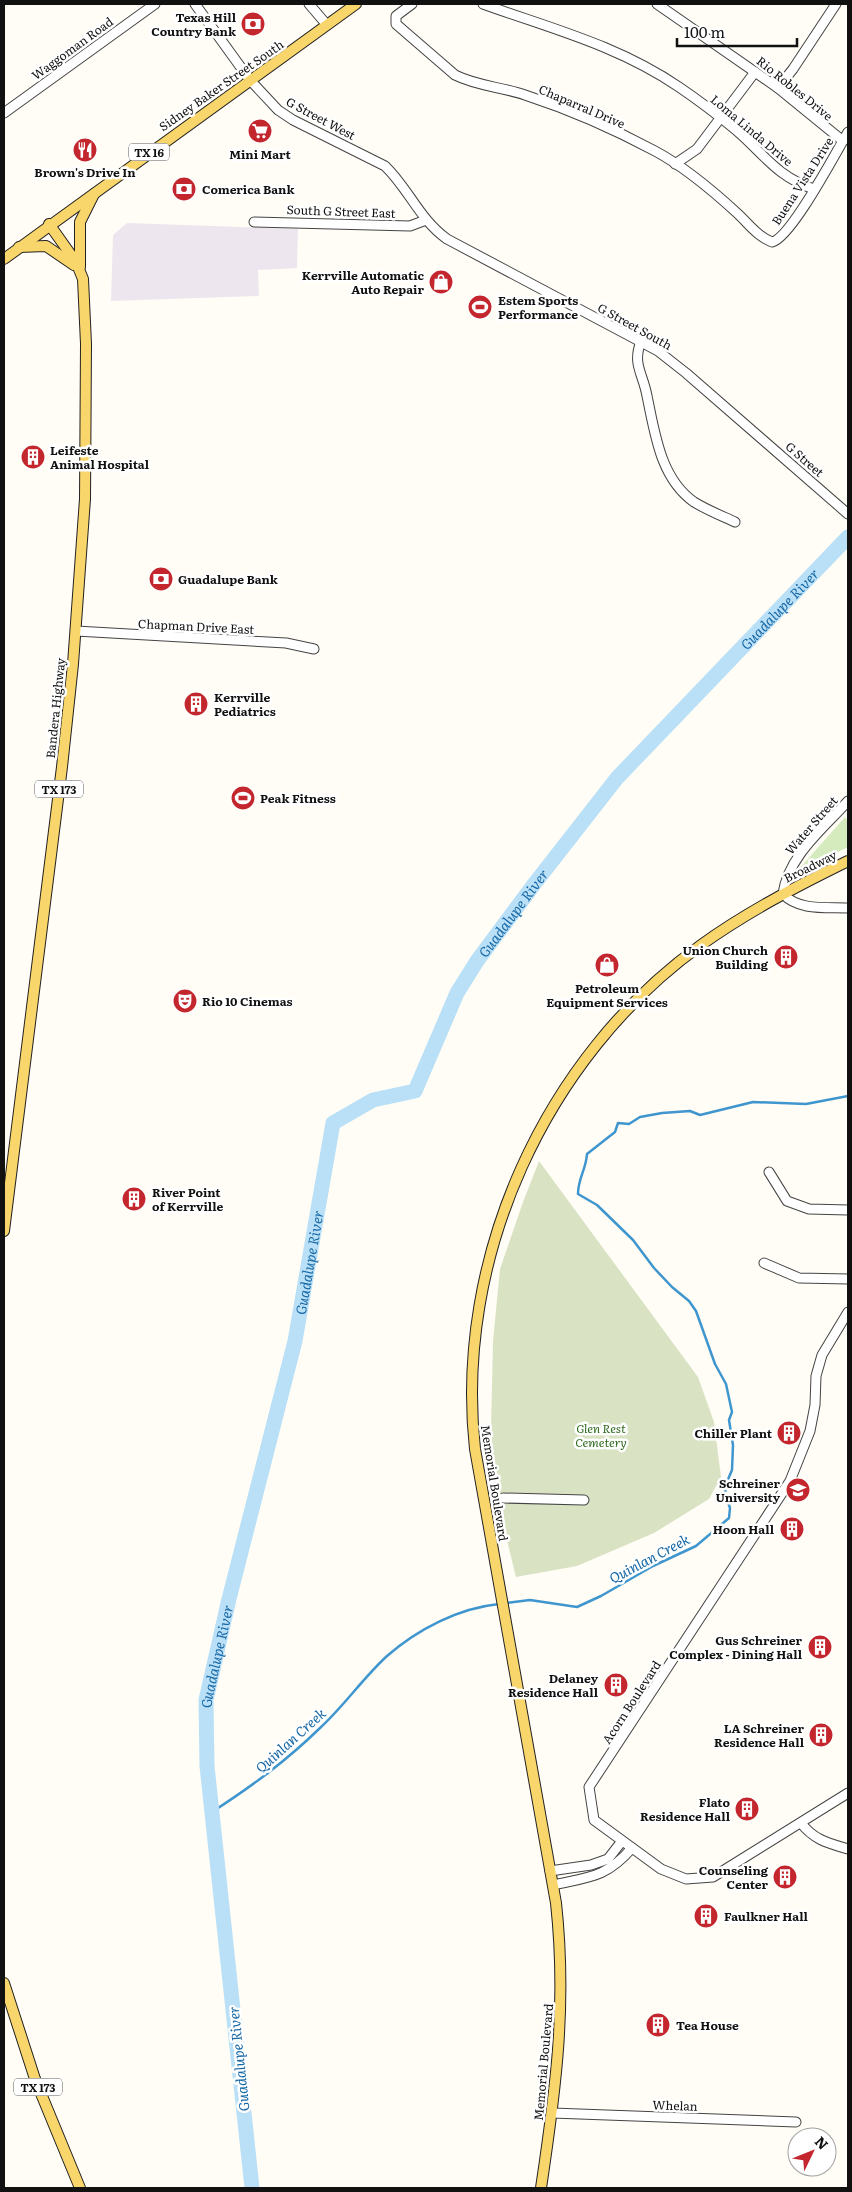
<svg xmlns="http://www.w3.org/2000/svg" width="852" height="2192" font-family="Literata,serif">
<rect width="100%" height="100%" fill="#fffdf5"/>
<path fill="#eee6ef" d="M127 223 298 229 297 268 258 270 259 296 111 301 113 235Z"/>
<path fill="#d5ebbd" d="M845 817 848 821V847L800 871 799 869Z"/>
<path fill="#d9e3c4" d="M539 1161 698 1377 714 1422 721 1477 709 1499 654 1533 577 1566 516 1577 490 1471 493 1341 500 1269 523 1202Z"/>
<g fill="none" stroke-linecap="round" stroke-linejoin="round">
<g stroke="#3f96cf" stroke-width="2.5">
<path d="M505 1603 530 1600 577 1607 601 1596 653 1566 696 1546 729 1518 730 1508 725 1493 726 1484 732 1470 733 1445 729 1420 732 1412 726 1384 715 1364 696 1311 689 1301 672 1287 654 1268 633 1240 597 1205 578 1194C578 1178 586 1170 587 1154L615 1132 618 1123 629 1124 640 1117 662 1113 690 1111 700 1115 753 1102 806 1104 848 1096"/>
<path d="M212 1812C252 1786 285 1762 320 1728 344 1706 363 1678 387 1656 418 1629 459 1608 499 1604"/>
</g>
<path stroke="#b9e0f7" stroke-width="15" id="s1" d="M252 2188 207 1766 206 1700 229 1599 295 1341 333 1123 373 1100 415 1091 457 993 477 961 535 883 617 778 848 537"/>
<defs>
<g id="minor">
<path d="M195 4 250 80 278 110 293 120 385 166C409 189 419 219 447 239L658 351 686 373 848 514"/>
<path d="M309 4 327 25"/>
<path d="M412 4 396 16V24L455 75C477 86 502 87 525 95 568 109 614 129 655 151 685 167 712 190 737 213 749 224 757 236 772 242 791 238 836 152 848 132"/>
<path d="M483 4C552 29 617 45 679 87 698 100 718 115 736 130 764 154 777 177 814 189"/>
<path d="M657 4 778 88 843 141"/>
<path d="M778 88 793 69 836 4"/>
<path d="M4 113 155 4"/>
<path d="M675 164 697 149 755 72"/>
<path d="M254 222 410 226 426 220"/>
<path d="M641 341C632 365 643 373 647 396 655 433 660 478 694 502 707 510 722 516 735 522"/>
<path d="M76 631 286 643 314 649"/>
<path d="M848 801C824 828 788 856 783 894 799 911 826 907 848 908"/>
<path d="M769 1172 787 1201 809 1209 848 1210"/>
<path d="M764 1263 799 1278 848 1279"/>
<path d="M848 1312 822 1355 816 1376 815 1405 810 1431 790 1481 589 1787 594 1820 661 1869 686 1879 713 1877 848 1793"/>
<path d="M503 1498 584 1500"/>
<path d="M801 1823C814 1840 828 1843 848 1849"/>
<path d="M550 1871 591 1865 608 1859 622 1841"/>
<path d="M553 1885C589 1877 606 1878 632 1848"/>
<path d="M552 2113 796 2122"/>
</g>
<g id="major">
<path d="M19 247 46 246 74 265"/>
<path d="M4 259 356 4"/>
<path d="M80 267V222L94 194"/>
<path d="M4 1231 62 767 73 664 85 499 86 344 83 279 76 262 49 224"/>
<path d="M4 1983 35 2079 80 2188"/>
<path d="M541 2188C556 2088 567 2004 556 1903L475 1449C454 1258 545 1057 701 945 747 912 797 886 848 861"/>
</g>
</defs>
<use href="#minor" stroke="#444" stroke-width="11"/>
<use href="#major" stroke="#222" stroke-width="12"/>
<use href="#minor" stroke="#fff" stroke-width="9"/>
<use href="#major" stroke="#f9d66b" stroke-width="10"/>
</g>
<defs>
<symbol id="bank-disc" viewBox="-11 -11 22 22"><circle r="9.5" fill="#c4262e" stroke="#fff"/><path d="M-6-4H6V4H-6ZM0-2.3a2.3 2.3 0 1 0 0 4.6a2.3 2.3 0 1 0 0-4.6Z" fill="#fff"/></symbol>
<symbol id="supermarket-disc" viewBox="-11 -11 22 22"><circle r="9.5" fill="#c4262e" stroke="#fff"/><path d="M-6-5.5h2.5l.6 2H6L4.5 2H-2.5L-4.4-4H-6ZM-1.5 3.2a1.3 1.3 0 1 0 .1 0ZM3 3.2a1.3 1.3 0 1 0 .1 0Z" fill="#fff"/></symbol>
<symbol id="restaurant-disc" viewBox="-11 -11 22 22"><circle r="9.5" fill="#c4262e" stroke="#fff"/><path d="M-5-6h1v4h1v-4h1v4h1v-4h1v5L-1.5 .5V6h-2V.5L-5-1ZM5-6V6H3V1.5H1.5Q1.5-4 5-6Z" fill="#fff"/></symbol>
<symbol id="shop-disc" viewBox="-11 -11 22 22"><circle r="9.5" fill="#c4262e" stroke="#fff"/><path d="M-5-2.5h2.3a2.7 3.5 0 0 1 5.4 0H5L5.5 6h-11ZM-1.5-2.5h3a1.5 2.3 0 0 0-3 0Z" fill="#fff"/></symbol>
<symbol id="stadium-disc" viewBox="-11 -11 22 22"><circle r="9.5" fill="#c4262e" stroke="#fff"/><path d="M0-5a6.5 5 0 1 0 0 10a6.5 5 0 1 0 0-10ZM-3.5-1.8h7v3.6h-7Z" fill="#fff"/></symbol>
<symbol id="building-disc" viewBox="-11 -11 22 22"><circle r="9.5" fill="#c4262e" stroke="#fff"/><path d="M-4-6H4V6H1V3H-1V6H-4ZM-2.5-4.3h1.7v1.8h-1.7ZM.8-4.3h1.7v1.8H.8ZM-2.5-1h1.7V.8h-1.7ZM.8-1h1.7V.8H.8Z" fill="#fff"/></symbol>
<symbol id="theatre-disc" viewBox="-11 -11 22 22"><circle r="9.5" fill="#c4262e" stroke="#fff"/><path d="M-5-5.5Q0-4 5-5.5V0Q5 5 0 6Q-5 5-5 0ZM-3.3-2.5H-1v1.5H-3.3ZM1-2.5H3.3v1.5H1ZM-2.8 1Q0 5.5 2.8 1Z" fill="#fff"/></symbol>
<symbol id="university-disc" viewBox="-11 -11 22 22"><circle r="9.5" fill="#c4262e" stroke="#fff"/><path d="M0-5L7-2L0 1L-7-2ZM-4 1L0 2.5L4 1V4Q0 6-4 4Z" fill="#fff"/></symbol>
</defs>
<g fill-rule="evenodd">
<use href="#bank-disc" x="239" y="10" width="28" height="28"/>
<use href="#supermarket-disc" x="246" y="117" width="28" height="28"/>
<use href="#restaurant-disc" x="71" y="136" width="28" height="28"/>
<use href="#bank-disc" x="170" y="175" width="28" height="28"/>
<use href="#shop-disc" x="427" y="268" width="28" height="28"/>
<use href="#stadium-disc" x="466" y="293" width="28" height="28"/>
<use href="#building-disc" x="19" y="443" width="28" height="28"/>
<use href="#bank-disc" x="147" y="565" width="28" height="28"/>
<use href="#building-disc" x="182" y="690" width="28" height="28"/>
<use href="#stadium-disc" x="229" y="784" width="28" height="28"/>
<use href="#building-disc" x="772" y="943" width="28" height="28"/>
<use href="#shop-disc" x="593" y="951" width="28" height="28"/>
<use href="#theatre-disc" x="171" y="987" width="28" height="28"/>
<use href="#building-disc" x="120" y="1185" width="28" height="28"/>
<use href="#building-disc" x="775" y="1419" width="28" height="28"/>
<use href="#university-disc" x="784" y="1476" width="28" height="28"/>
<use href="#building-disc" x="778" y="1515" width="28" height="28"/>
<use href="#building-disc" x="806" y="1633" width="28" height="28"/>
<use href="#building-disc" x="602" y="1671" width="28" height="28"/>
<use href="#building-disc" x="807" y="1721" width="28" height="28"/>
<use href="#building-disc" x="733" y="1795" width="28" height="28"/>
<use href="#building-disc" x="771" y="1863" width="28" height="28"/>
<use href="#building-disc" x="692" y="1902" width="28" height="28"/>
<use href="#building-disc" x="644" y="2011" width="28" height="28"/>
</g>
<g text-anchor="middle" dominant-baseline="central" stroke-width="5" stroke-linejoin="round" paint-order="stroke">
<g fill="#fff" stroke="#585858" stroke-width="1">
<rect x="129" y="143.5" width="40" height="17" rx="4"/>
<rect x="35" y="780.5" width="48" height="17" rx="4"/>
<rect x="14" y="2078.5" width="48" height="17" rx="4"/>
</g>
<g font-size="11" font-weight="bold" fill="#111">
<text x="149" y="152">TX 16</text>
<text x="59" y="789">TX 173</text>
<text x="38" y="2087">TX 173</text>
</g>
<g font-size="12" font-weight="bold" fill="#111" stroke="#fff" text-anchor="end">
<text x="236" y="17">Texas Hill<tspan x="236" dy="14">Country Bank</tspan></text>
<text x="260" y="154" text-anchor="middle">Mini Mart</text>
<text x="85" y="172" text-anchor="middle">Brown's Drive In</text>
<text x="202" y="189" text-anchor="start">Comerica Bank</text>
<text x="424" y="275">Kerrville Automatic<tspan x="424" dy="14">Auto Repair</tspan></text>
<text x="498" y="300" text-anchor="start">Estem Sports<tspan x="498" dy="14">Performance</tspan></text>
<text x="50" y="450" text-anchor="start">Leifeste<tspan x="50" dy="14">Animal Hospital</tspan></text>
<text x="178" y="579" text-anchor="start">Guadalupe Bank</text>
<text x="214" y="697" text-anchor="start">Kerrville<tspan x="214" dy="14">Pediatrics</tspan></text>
<text x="260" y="798" text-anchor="start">Peak Fitness</text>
<text x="768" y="950">Union Church<tspan x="768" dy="14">Building</tspan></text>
<text x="607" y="988" text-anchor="middle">Petroleum<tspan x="607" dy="14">Equipment Services</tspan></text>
<text x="202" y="1001" text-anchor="start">Rio 10 Cinemas</text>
<text x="152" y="1192" text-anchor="start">River Point<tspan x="152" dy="14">of Kerrville</tspan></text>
<text x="772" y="1433">Chiller Plant</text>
<text x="780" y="1483">Schreiner<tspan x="780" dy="14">University</tspan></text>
<text x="774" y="1529">Hoon Hall</text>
<text x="802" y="1640">Gus Schreiner<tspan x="802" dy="14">Complex - Dining Hall</tspan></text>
<text x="598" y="1678">Delaney<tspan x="598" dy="14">Residence Hall</tspan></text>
<text x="804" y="1728">LA Schreiner<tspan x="804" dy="14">Residence Hall</tspan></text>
<text x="730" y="1802">Flato<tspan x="730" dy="14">Residence Hall</tspan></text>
<text x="768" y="1870">Counseling<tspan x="768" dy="14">Center</tspan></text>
<text x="724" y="1916" text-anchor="start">Faulkner Hall</text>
<text x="676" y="2025" text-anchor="start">Tea House</text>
</g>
<g font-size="12" fill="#111" stroke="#fff">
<text transform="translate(72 48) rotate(-36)">Waggoman Road</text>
<text transform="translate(221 85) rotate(-35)">Sidney Baker Street South</text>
<text transform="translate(795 88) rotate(39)">Rio Robles Drive</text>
<text transform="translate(582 106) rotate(23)">Chaparral Drive</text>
<text transform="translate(321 118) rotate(28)">G Street West</text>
<text transform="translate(752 130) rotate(40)">Loma Linda Drive</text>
<text transform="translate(802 181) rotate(-57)">Buena Vista Drive</text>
<text transform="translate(341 211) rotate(2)">South G Street East</text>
<text transform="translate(635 326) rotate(29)">G Street South</text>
<text transform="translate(805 459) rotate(41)">G Street</text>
<text transform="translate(196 626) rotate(3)">Chapman Drive East</text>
<text transform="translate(55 708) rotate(-84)">Bandera Highway</text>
<text transform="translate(811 825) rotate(-49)">Water Street</text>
<text transform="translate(810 866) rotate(-26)">Broadway</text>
<text transform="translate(495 1483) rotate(81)">Memorial Boulevard</text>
<text transform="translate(631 1702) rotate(-57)">Acorn Boulevard</text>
<text transform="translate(543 2062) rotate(-85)">Memorial Boulevard</text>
<text transform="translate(675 2105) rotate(2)">Whelan</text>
</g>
<g font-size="12" font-style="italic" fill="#2f6b1f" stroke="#fff">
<text x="601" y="1428">Glen Rest<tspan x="601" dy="14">Cemetery</tspan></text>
</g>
<g font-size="14" font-style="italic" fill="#1768a6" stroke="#fff">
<text stroke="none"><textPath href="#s1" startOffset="1780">Guadalupe River</textPath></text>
<text stroke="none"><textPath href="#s1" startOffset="1375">Guadalupe River</textPath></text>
<text stroke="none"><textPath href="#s1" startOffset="940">Guadalupe River</textPath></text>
<text transform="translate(649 1558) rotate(-28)">Quinlan Creek</text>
<text stroke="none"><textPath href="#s1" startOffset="535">Guadalupe River</textPath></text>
<text transform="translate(290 1740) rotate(-42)">Quinlan Creek</text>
<text transform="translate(238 2059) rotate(-96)">Guadalupe River</text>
</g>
</g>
<rect width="852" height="2192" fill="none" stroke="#111111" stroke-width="10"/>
<g transform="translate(812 2152) rotate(47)"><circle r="24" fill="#ffffff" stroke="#a0a0a0"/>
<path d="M0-4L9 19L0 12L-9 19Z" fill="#c4262e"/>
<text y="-8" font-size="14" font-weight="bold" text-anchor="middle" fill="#111111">N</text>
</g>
<path d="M677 38v8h120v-8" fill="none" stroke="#111111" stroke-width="2.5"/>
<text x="684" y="38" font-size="15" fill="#111111" stroke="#ffffff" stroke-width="4" paint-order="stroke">100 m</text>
</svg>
